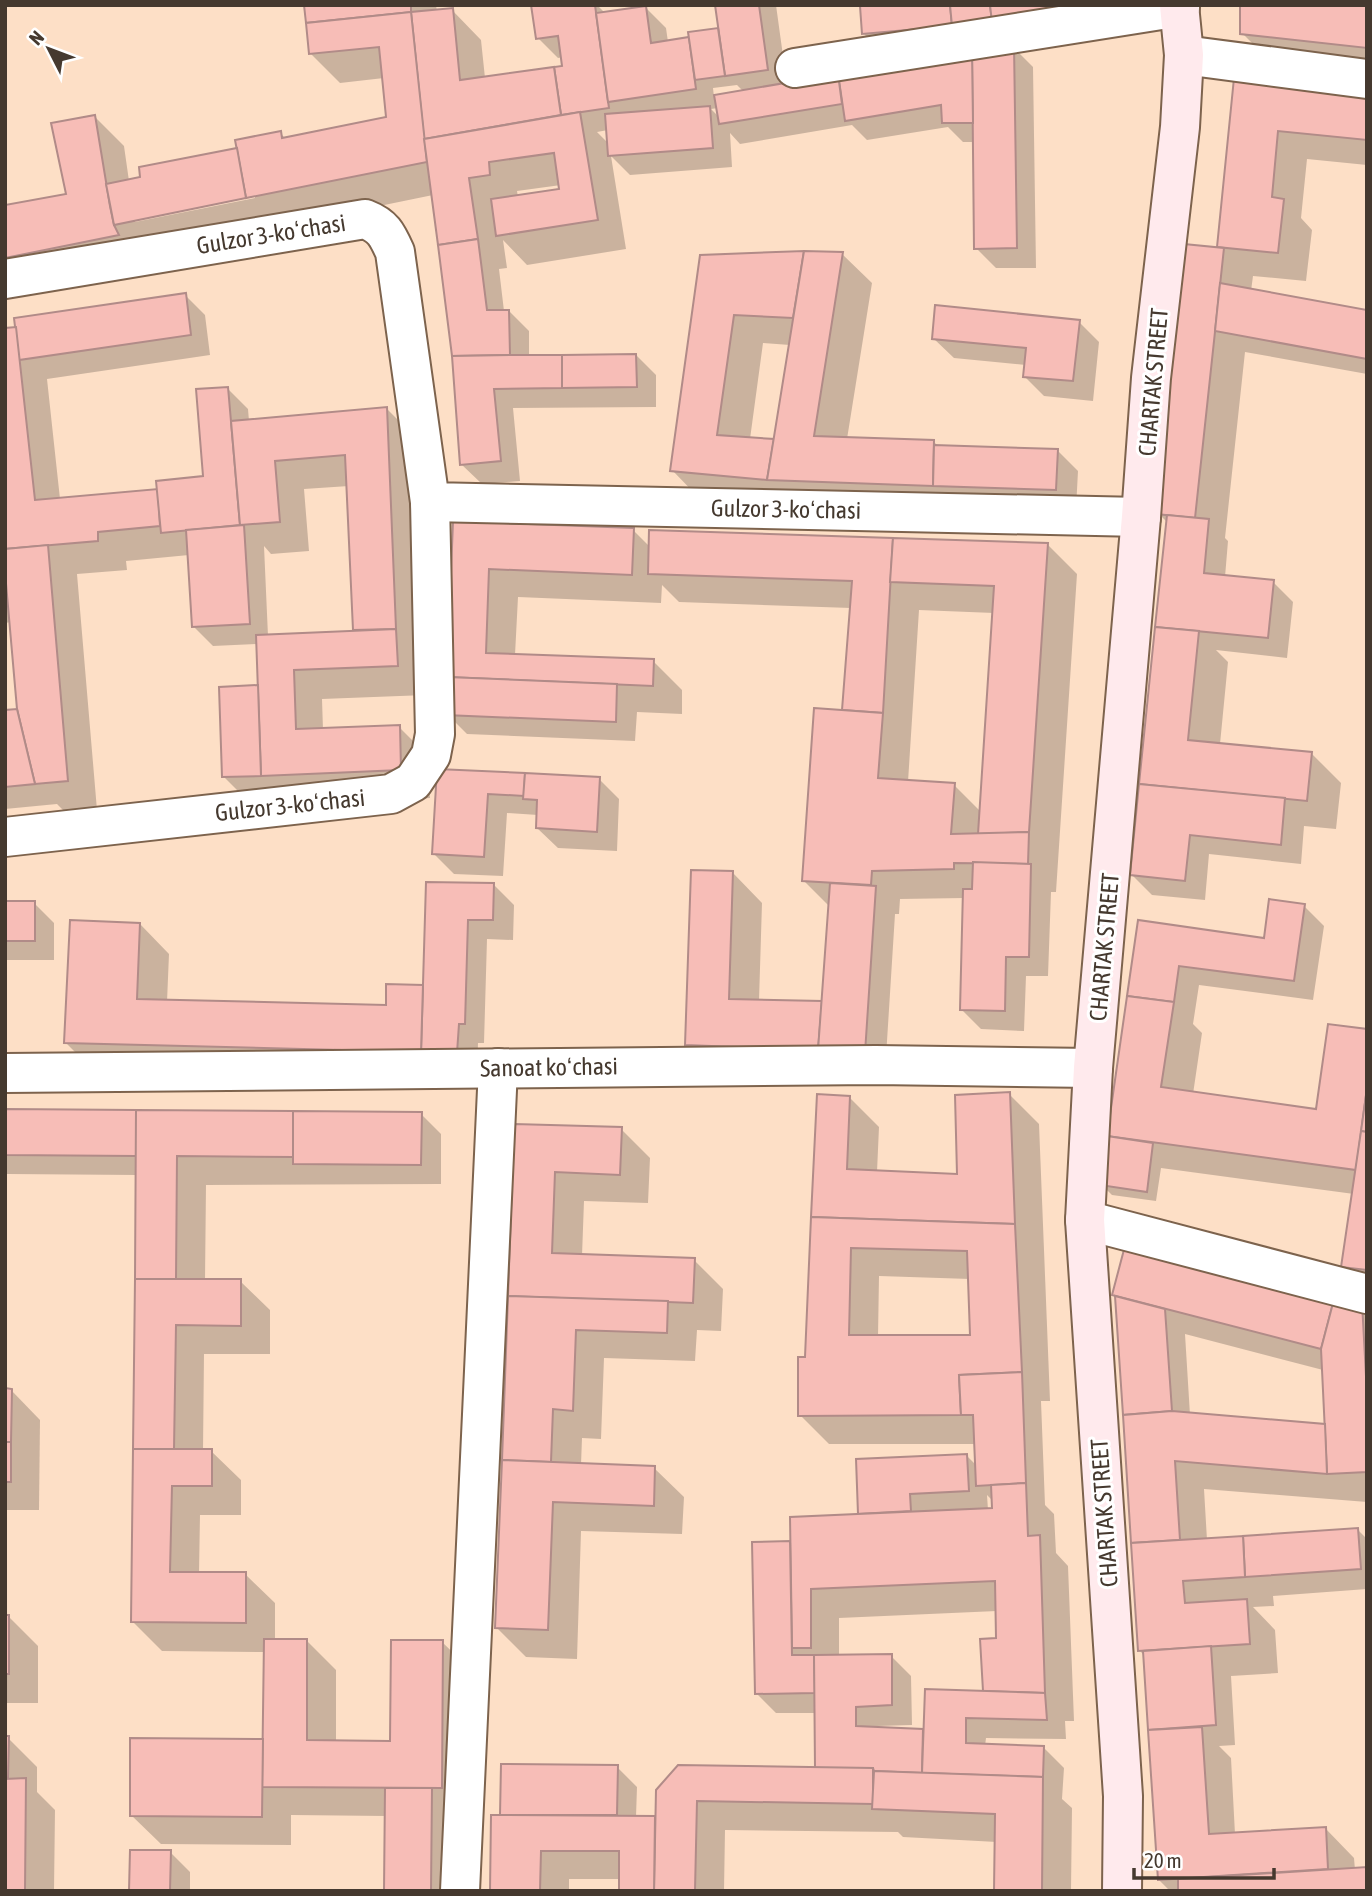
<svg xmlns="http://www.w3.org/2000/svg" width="1372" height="1896" font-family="'Asap Condensed',sans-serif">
<rect width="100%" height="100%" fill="#fddfc6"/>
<g fill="#0003" fill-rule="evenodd">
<path d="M306 5H436L437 12 452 10 481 40 485 78 564 67 563 57 558 58 538 38 533 5H597L605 13 646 8 666 28 668 42 691 38 718 30 721 33 717 5H776L787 85 884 54 864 34 862 8 1017 51 1033 67 1036 268H996L976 248 975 142H963L948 127 867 140 852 125 740 144 730 133 732 167 630 175 611 156 626 249 527 265 503 240 507 268 499 269 504 311H509L529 331V357L636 355 656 375V407L513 408 520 481 482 484 461 464 454 355 433 195 277 227 266 215V218L5 274V207L68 195 95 117 124 146 129 181 238 149 280 133 286 139 388 118 384 78 340 83 311 54ZM737 85 744 92 714 97 713 88ZM718 108 720 118 711 109ZM608 130 609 144 597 132ZM561 185V191L518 197 517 191ZM255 195V198L135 222V219Z"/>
<path d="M1367 5V81L1280 71 1242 33Z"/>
<path d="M1236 80 1367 93V165L1307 159 1301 218 1312 230 1306 281 1253 276 1251 291 1367 312V374L1245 352 1225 538 1228 541 1225 577 1273 582 1293 602 1287 658 1216 650 1228 662 1220 744 1312 754 1341 783 1336 829 1304 826 1301 864 1209 854 1205 900 1152 895 1132 875 1168 523 1158 513 1219 249Z"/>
<path d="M803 253 842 254 872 283 847 439 934 442 939 447 1058 451 1078 471 1076 509 701 500 672 470 702 257ZM763 343 790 345 775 441 750 439Z"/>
<path d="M185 295 205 315 210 355 47 379 60 499 159 490 205 478 228 389 248 409 249 421 387 409 416 438 426 695 322 699 323 730 399 727 428 756 430 798 292 805 244 797 224 777 259 690 258 644 213 646 193 626 189 555 126 561 127 570 77 574 97 810 66 813 57 804 5 809V712L19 710 11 622 5 623V330ZM349 486 354 632 268 636 264 546 271 554 309 551 304 489Z"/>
<path d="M1079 322 1099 342 1093 401 1044 396 1024 376 1026 365 954 358 933 338Z"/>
<path d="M455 523 633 530 650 547 1048 545 1077 574 1056 892H1051L1048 976H1026L1024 1031 981 1029 961 1009 965 898 900 899 899 914H895L885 1073 716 1074 687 1045 733 873 762 903 759 1001 823 1003 830 907 803 880 844 712 851 608 679 602 662 585 661 603 518 597 515 655 653 661 682 690V714L637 712 635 741 467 734 447 714ZM919 610 994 613 981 812 954 785 908 782Z"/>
<path d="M439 771 599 779 619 799 617 851 558 848 537 828 538 815 507 813 503 876 454 874 434 854Z"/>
<path d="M428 884 494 885 514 905 513 940 487 939 484 1043H478L477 1072H95L66 1043 140 924 169 954 167 1002 387 1007 425 989Z"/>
<path d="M5 903H34L54 923V960H5Z"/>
<path d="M1304 906 1324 926 1313 1000 1199 985 1193 1024 1202 1033 1193 1094 1317 1111 1367 1031V1290L1343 1266 1354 1194 1161 1168 1156 1201 1112 1195 1102 1185 1139 922 1265 940Z"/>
<path d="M1009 1094 1039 1124 1050 1401H1041L1045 1505 1054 1514 1056 1553 1068 1566 1074 1721H1065L1066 1739 986 1738 985 1746 1044 1748 1064 1768 1062 1799 1072 1808 1071 1891H996L997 1842 903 1837 898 1832 725 1830 724 1891H620V1879H569V1891H492L502 1817 503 1766 617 1767 637 1787 636 1817H656L657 1791 817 1769V1713H776L756 1693 754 1543H792L862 1515 860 1513 967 1456 977 1466 976 1444H829L800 1415 807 1359 849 1097 879 1127 877 1172 959 1176ZM879 1276 970 1279 972 1336 878 1337ZM987 1495 993 1501 994 1510H988ZM997 1611 998 1640 985 1692 925 1731 878 1729V1726L912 1725 911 1676 891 1656H839V1618Z"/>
<path d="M5 1111 421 1114 441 1134V1184L206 1185 205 1281H240L270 1310V1354H204L203 1451H211L241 1480V1515H200L199 1574H245L275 1603V1641H307L336 1670V1742L391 1743 442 1642 472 1671 450 1891H386V1816L291 1815V1845L161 1844 131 1815 265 1740V1652L162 1651 133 1622 137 1175 7 1174V1184H5Z"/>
<path d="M516 1126 621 1129 650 1158 648 1203 584 1201 582 1256 694 1260 723 1289 721 1331 697 1330 695 1361 604 1358 601 1439 582 1438 581 1465 654 1468 684 1497 682 1534 581 1531 577 1659 526 1657 497 1628Z"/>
<path d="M1114 1294 1367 1309V1502L1204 1489 1207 1540 1358 1530 1367 1539V1589L1273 1596 1274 1606 1253 1607 1275 1630 1278 1673 1231 1676 1235 1745 1219 1746 1231 1758 1235 1834 1325 1828 1354 1858 1355 1870 1367 1891H1170L1159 1880 1146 1657 1140 1651 1117 1297ZM1185 1334 1323 1370 1326 1426 1190 1415Z"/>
<path d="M5 1390H11L40 1420 39 1510H5Z"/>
<path d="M5 1617H9L38 1646V1703H5Z"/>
<path d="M8 1738 37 1767V1792L55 1810 54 1891H5Z"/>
<path d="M170 1852 190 1872V1891H131Z"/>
</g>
<g fill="#f7bdb7" stroke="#b18b88" stroke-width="2" fill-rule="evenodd">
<path d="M304 5H411V12L306 23Z"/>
<path d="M531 5H595L609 108 561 115 554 67 562 66 558 36 536 39Z"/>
<path d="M715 5H759L768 70 725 76Z"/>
<path d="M868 5H950L952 26 862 34 860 6Z"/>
<path d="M950 5H990L992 22 952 26Z"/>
<path d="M990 5H1080L992 22Z"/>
<path d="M1240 5H1367V48L1240 34Z"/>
<path d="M646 6 651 43 689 37 696 89 608 102 596 13Z"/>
<path d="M453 8 460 80 554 67 561 115 424 139 411 12Z"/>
<path d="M411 12 427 162 246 198 235 140 281 131 282 138 386 117 379 47 309 54 306 23Z"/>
<path d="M718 28 725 76 695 80 688 32Z"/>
<path d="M1014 45 1017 248 974 249 972 52Z"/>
<path d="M972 52 973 123H942L941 105 845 121 838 74Z"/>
<path d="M838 74 842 104 719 124 714 95Z"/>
<path d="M1234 78 1367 91V140L1278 131 1272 197 1284 199 1278 253 1217 247Z"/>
<path d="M710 106 713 148 608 156 605 114Z"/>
<path d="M580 112 598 220 496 236 491 199 559 189 554 153 489 162 490 175 469 178 478 239 438 245 424 139Z"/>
<path d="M95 115 110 206 114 225 119 235 5 258V205L66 194 51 123Z"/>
<path d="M237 148 246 198 114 225 106 184 140 177 139 167Z"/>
<path d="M478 239 487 310H509L510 355 452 356 438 245Z"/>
<path d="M1184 244 1224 248 1195 518 1156 514Z"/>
<path d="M804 251 793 318 734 315 717 435 774 439 767 480 670 471 700 255Z"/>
<path d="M804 251 843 252 814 436 934 440 933 486 767 480Z"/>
<path d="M1220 283 1367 310V359L1215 331Z"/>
<path d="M186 293 191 335 19 360 14 318Z"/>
<path d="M935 305 1080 320 1073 381 1023 377 1026 348 932 339Z"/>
<path d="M16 327 35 500 158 489 160 526 98 532V541L5 549V328Z"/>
<path d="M636 354 637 387 562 388V355Z"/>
<path d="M510 355H562V388L494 389 501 461 460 465 452 356Z"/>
<path d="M228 387 240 525 161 533 156 481 203 476 196 389Z"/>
<path d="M387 407 396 629 353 630 345 455 275 461 280 522 240 525 231 421Z"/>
<path d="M934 445 1058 449 1056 490 933 486Z"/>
<path d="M1167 515 1209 519 1204 573 1274 580 1268 638 1155 627Z"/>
<path d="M453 521 634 528 632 575 489 569 486 653 654 659 653 686 447 677Z"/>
<path d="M244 525 250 624 192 627 186 530Z"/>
<path d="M649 530 893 538 883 713 842 710 852 581 648 574Z"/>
<path d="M893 538 1048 543 1029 832 978 834 994 586 890 582Z"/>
<path d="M48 545 68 781 35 784 17 709 5 572V549Z"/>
<path d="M1155 627 1199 631 1188 740 1312 752 1307 801 1139 784Z"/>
<path d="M396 629 398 666 294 670 296 729 400 725 401 770 261 776 256 635Z"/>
<path d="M447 677 617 684 616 722 445 715Z"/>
<path d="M258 685 261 776 222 777 219 687Z"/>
<path d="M814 708 883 713 878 778 955 783 951 834 1029 832 1028 864 954 863V869L872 871 871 885 802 881Z"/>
<path d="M17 709 35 784 5 787V710Z"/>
<path d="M437 769 525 773 524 796 488 794 484 857 432 854Z"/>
<path d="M525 773 600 777 597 832 536 828 537 800 523 799Z"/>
<path d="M1139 784 1285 798 1281 845 1190 835 1185 881 1130 875Z"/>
<path d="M973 862 1031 864 1029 957H1006L1005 1011 960 1010 963 889H972Z"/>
<path d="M691 870 733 871 729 999 822 1001 818 1050 685 1045Z"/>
<path d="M426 882 494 883 493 920H468L465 1024H459L457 1053 421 1052Z"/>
<path d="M830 883 876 886 865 1053 818 1050Z"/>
<path d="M1269 899 1305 904 1294 981 1179 966 1174 1002 1127 996 1138 920 1264 938Z"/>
<rect x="5" y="901" width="30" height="40"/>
<path d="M70 920 140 923 137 999 386 1005V984L423 985 421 1052 64 1043Z"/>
<path d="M1127 996 1174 1002 1161 1087 1316 1109 1328 1024 1367 1029V1088L1356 1170 1107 1136Z"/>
<path d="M1367 1088V1132L1361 1131Z"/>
<path d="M1010 1092 1015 1224 811 1217 817 1094 850 1096 847 1169 957 1174 955 1095Z"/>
<path d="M5 1109 136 1110V1156L5 1155Z"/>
<path d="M136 1110 293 1111V1157L177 1156 176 1279H135Z"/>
<path d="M293 1111 422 1112 421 1165 293 1164Z"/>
<path d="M514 1124 622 1127 620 1175 555 1172 552 1253 695 1258 693 1303 508 1296Z"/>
<path d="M1361 1131 1367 1132V1270L1341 1267Z"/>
<path d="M1107 1136 1153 1143 1147 1192 1100 1185Z"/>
<path d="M811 1217 1015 1224 1022 1372 959 1375 961 1415 798 1416V1357H805ZM851 1248 967 1251 970 1335H849Z"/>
<path d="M1126 1242 1335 1296 1321 1349 1112 1295Z"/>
<path d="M135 1279H241V1326L176 1325 174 1449H133Z"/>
<path d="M508 1296 668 1301 667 1333 576 1330 573 1411 553 1409 551 1462 502 1460Z"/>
<path d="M1115 1296 1165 1309 1172 1411 1123 1415Z"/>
<path d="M1362 1302 1367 1395V1472L1327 1474 1321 1349 1333 1303Z"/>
<path d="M1022 1372 1026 1483 976 1486 973 1415H961L959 1375Z"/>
<path d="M5 1388 12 1389 11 1442H5Z"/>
<path d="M1172 1411 1325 1424 1327 1474 1175 1461 1180 1540 1131 1543 1123 1415Z"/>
<rect x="5" y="1442" width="6" height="40"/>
<path d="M133 1449H212V1486H172L170 1572H246V1623L131 1622Z"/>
<path d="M967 1454 969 1491 910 1494 911 1511 858 1514 856 1459Z"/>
<path d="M502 1460 655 1466 654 1506 553 1502 548 1630 495 1628Z"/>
<path d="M1026 1483 1028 1536 1040 1535 1045 1693 983 1691 980 1639 996 1638 995 1581 811 1589V1648H792L790 1517 992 1508 991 1485Z"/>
<path d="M1358 1528 1361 1569 1245 1577 1243 1536Z"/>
<path d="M1243 1536 1245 1577 1183 1581 1185 1603 1247 1599 1250 1644 1138 1651 1131 1543Z"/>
<path d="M790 1541 792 1655H814L815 1693 755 1694 752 1542Z"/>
<rect x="5" y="1615" width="4" height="59"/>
<path d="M264 1639H307V1740L390 1741 391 1640H443L442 1788 262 1787Z"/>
<path d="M1211 1646 1216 1725 1148 1730 1143 1651Z"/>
<path d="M892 1654V1705L856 1707V1726L923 1729 922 1773 874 1771 873 1768H815L814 1655Z"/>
<path d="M925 1689 1045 1693 1047 1720 966 1718V1743L1044 1746 1043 1777 922 1773Z"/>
<path d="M1202 1727 1209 1834 1326 1827 1328 1869 1158 1880 1148 1730Z"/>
<path d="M5 1736H9L8 1779H5Z"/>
<path d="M130 1738 263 1739 262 1817 130 1816Z"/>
<path d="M501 1764 618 1765 617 1815H500Z"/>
<path d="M678 1765 873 1768V1804L697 1801 695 1891H654L656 1790Z"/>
<path d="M874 1771 1043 1777 1042 1891H994L995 1814 872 1809Z"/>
<path d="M26 1778 25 1891H5V1779Z"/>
<path d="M385 1788H432L431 1891H384Z"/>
<path d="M491 1815 655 1816 654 1891H619V1851H541L540 1891H490Z"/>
<path d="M130 1850H171L170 1891H129Z"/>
<path d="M1367 1867V1891H1178V1879Z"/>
</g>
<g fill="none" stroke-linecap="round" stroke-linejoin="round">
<defs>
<g id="minor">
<path d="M1184 55 1367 79"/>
<path d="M795 68 1180 7"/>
<path d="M5 279 365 219C383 226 387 234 395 252L430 502 1141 517"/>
<path d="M5 837 391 794 413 782 431 755 435 734 430 502"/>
<path d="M5 1073 876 1065 1093 1068"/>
<path d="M1085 1220 1367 1294"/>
<path d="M460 1891 498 1068"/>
</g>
<path id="secondary" d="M1122 1891 1123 1796 1085 1220 1093 1068 1141 517 1151 378 1180 127 1184 55 1179 5"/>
</defs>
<use href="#minor" stroke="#7d634d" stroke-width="42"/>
<use href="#secondary" stroke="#7d634d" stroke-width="42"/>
<use href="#minor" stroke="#fff" stroke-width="38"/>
<use href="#secondary" stroke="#ffeaed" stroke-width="38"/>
</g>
<g text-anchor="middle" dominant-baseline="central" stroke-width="6" stroke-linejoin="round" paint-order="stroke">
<g font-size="24" fill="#45392f" stroke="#fff">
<text transform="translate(271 234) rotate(-9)">Gulzor 3-koʻchasi</text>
<text transform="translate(1153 382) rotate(-85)">CHARTAK STREET</text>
<text transform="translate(786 509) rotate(1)">Gulzor 3-koʻchasi</text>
<text transform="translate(290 805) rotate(-6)">Gulzor 3-koʻchasi</text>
<text transform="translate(1104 947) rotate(-85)">CHARTAK STREET</text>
<text transform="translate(549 1067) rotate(-1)">Sanoat koʻchasi</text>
<text transform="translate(1104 1513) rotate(-94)">CHARTAK STREET</text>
</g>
</g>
<rect width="1372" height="1896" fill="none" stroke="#45392f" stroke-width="14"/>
<g transform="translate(49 49) rotate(312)" stroke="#ffffff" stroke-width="5" paint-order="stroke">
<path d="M0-5L12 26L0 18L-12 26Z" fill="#45392f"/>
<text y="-10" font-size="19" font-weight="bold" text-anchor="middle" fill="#45392f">N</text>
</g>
<path d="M1134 1868v10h140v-10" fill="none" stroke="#45392f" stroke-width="3.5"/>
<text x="1144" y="1868" font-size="21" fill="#45392f" stroke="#ffffff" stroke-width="5" paint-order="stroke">20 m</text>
</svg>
